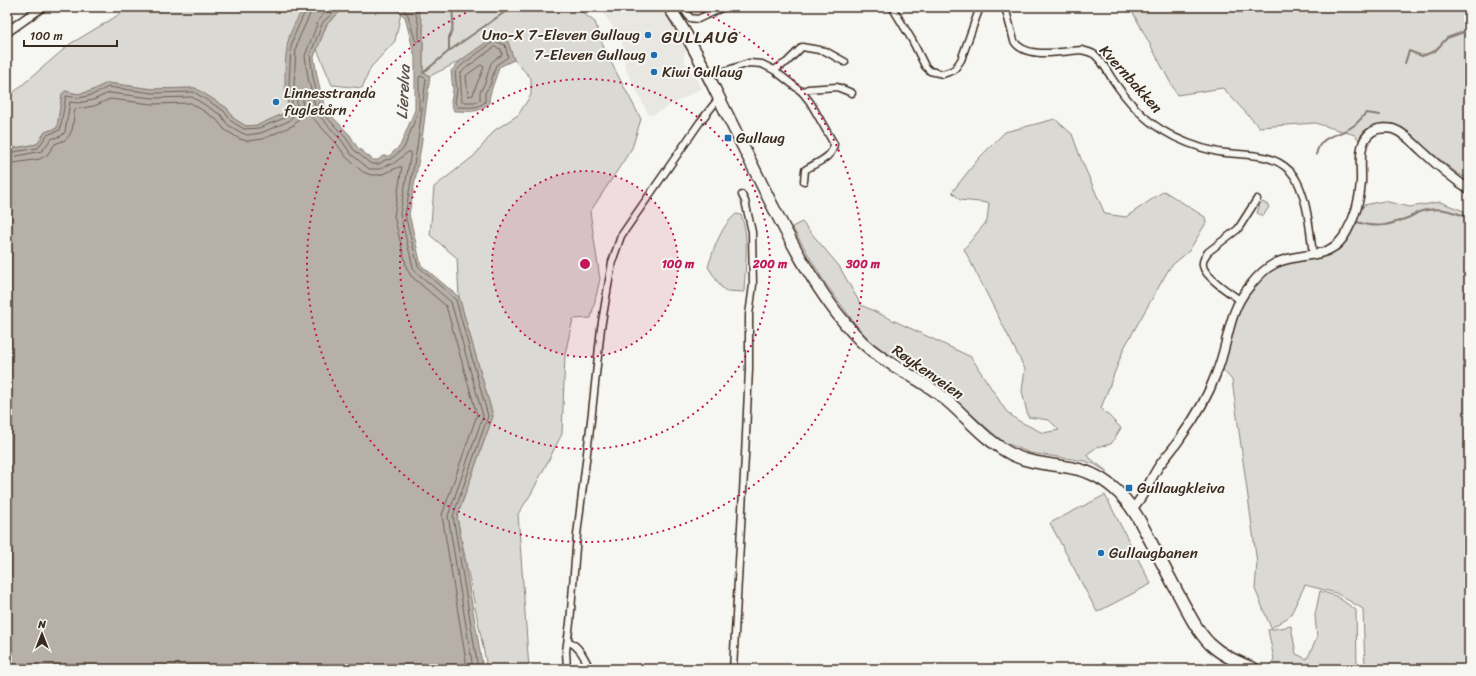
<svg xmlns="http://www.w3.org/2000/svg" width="1476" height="676" font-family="Sriracha,sans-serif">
<rect width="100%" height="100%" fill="#f6f6f2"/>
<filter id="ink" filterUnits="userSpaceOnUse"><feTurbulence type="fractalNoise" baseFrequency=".025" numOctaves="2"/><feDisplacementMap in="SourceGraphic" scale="8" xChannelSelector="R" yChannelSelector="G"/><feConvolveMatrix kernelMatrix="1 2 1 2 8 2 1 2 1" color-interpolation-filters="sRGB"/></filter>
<g filter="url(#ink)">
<path fill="#e8e7e2" d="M591 7H662L677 29 687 48 684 56V61L702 88 652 115 648 114 625 67 622 40 603 13Z"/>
<g fill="#dad9d3" stroke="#8a8278">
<path d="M130 7H304L301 11C296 35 289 59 286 83 284 93 291 104 285 113L258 125 246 126 233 118 227 108 195 88 153 89 107 83 91 91 78 94 65 91 62 94 57 128 45 132 37 144 9 149 7 153V98L70 44 112 19Z"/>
<path d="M345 7H394L401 13 395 41 371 67 362 88 332 85 317 49 327 24Z"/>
<path d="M417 7H575L595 22 605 51 641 119 632 148 590 212 600 279 591 318 573 319 565 354 562 434 531 494 518 514 529 669H484L486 662 457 517 493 416 459 297 457 258 430 235 434 187 474 156 495 130 518 115 531 95V78L514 60 508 42 495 36 460 61 430 76 423 73V26Z"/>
<path d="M1130 7H1469V179L1458 174 1401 128 1391 124 1383 123 1364 131 1359 140 1355 135 1315 123 1259 127 1223 88 1177 95Z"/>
<path d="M1055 119 1072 134 1081 159 1105 214 1126 217 1164 191 1205 217 1206 223 1189 251 1170 267 1124 348 1101 408 1121 428 1111 444 1097 447 1086 455 1109 473 1094 464 1085 461 1030 453 1006 443 996 436 944 390 889 355 871 342 859 329 825 283 792 227 802 222 839 266 861 305 971 357 1006 411 1017 420 1043 433 1059 430 1049 420 1028 417 1022 391 1025 369 964 249 987 221 989 203 960 200 952 192 979 158 1005 132Z"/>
<path d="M1384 201 1410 207 1440 202 1469 213V284L1463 292 1464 301 1469 309V669H1365L1363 609 1336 593 1305 585 1290 616 1271 628 1255 589 1257 563 1232 380 1223 370 1231 330 1241 302 1260 277 1277 265 1326 256 1340 249 1364 205Z"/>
<path d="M1263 202 1268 205 1269 207 1263 216 1257 213 1260 204Z"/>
<path d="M736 214 741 215C750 237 745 269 744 292L726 291 721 287 708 267C714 248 721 226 736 214Z"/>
<path d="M1105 495 1151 584 1097 612 1050 523Z"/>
<path d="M1320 591 1336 596 1356 610 1357 669H1269L1274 659 1268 630 1291 626 1296 654 1307 659 1317 638 1315 615Z"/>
</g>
<g fill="#b6b0a9" stroke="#857a71">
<path d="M304 7H345L327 24 314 57 317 76 325 109 350 135 357 147 373 160H378L383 156H389L400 146 415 110V57L405 17 394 7H417L423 26V72L430 76 421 147 409 214 421 265 459 297 493 416 457 517 482 663 480 669H7V153L9 149 37 144 45 132 57 128 62 94 65 91 78 94 91 91 107 83 153 89 195 88 227 108 233 118 246 126 258 125 285 113C291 104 285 93 285 83 285 71 285 59 287 48 288 34 297 19 304 7Z"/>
<path d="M495 36 508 42 514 60 499 67C496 79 489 92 489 103 479 114 468 111 454 111L451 102 453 90 451 71 460 61Z"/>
</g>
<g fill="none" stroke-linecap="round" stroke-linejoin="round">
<g stroke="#6c6056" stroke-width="1">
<path d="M331 7 319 19 305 56 308 78 317 113 342 141 351 154 369 169H380L387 165 393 164 408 152H411L400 214 413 267 415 271 451 302 483 416 448 516 472 662 471 669"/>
<path d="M339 7 323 22 310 55 313 77 321 111 346 138 354 150 371 164H379L385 160 391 159 404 148 419 110V77L421 76 426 79 417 147 405 215 418 266 456 300 488 416 453 516 477 662 476 669"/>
<path d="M401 7 408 15 415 40 417 42 419 40V26L414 7"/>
<path d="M495 41 505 45 508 57 496 65 490 85 485 93V102C478 109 467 107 457 107L455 102 457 90 455 72 463 64Z"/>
<path d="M495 47 501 49 502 55 495 59 491 63 485 83 480 92V100L475 102H462L460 74 466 68Z"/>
<path d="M481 65 484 67C481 76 475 86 473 95L468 96 466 76Z"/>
<path d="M7 153 38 148 47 135 60 130 66 96 79 98 92 95 108 87 153 93 194 92 224 111 231 121 244 129 259 128 287 117 291 111 292 101 289 84 291 47 294 36 307 7"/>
<path d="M7 158 42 151 51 139 61 136 65 132 70 102 78 103 93 100 109 93 153 98 192 97 221 115 228 125 242 133 247 135 261 133 289 121 296 112 297 101 294 84 296 48 299 38 311 12 312 7"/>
<path d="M7 164 40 159 47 155 55 144 65 140 69 136 72 130 75 109 94 106 110 99 152 104 191 103 216 119 225 130 240 139 247 141 263 139 294 125 302 113 303 98 305 96 307 97 312 117 337 144 346 157 363 172 371 175H380L399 167H402L394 216 407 269 411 276 446 306 477 415 442 515 466 661 465 669"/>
</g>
<g stroke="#857a71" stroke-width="2">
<path d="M449 51V37L452 31 453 20 452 7"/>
<path d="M1405 63 1409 51 1422 56 1435 51 1447 38 1469 30"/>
<path d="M423 73 449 51 512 7"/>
<path d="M1316 155C1320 133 1339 137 1353 126 1358 123 1362 117 1366 113L1380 115"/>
<path d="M1357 222C1378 229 1390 225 1410 217 1415 214 1421 210 1427 210 1444 207 1453 213 1469 217"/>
</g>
<defs>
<g id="minor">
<path d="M682 7 690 18 698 19 724 7"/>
<path d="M892 7 912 40 925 66 930 71 943 74 954 70 961 60 980 7"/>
<path d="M1005 7 1014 41C1025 60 1063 51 1081 50 1086 51 1091 52 1095 55 1103 62 1107 71 1113 80 1126 99 1142 118 1162 130 1178 140 1199 148 1218 152 1244 156 1270 151 1290 171 1307 189 1310 231 1313 255"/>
<path d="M774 70 787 62 802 47 825 51 845 62"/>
<path d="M717 72 725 71 749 63 762 64 774 70 802 92 810 102 834 144C833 158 815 163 805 170L804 181"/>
<path d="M802 92 808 89 837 87 852 93"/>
<path d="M1240 300C1230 293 1205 277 1203 266 1202 261 1205 256 1208 252L1238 229 1257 199"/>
<path d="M568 641C580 647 584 657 590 669"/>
<path d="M567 669 566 651 570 623 577 535 592 412 601 328 612 262 621 236 700 122 719 98"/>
<path d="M733 669 745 456 749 369V315L753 285 752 232 745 201 742 195"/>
</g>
<g id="tertiary">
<path d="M7 32 42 7"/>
<path d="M1132 509C1145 496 1149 481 1159 466 1166 456 1175 447 1181 437 1195 418 1208 396 1216 374 1229 344 1227 313 1249 287 1256 278 1265 268 1276 263 1301 251 1332 262 1347 231 1355 217 1360 199 1361 182 1362 165 1355 136 1378 129 1382 128 1390 128 1393 129 1405 133 1413 143 1422 151 1437 165 1452 178 1469 189"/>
</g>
<path id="trunk" d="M669 7C688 35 703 65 718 96 735 130 752 165 769 199 794 248 823 303 862 342 885 364 914 375 939 394 964 413 984 441 1013 455 1032 464 1052 464 1072 468 1090 471 1107 481 1120 494 1134 508 1143 527 1152 544 1162 563 1172 582 1182 601 1190 616 1198 632 1210 644 1223 656 1238 662 1254 669"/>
</defs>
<use href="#minor" stroke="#3b2a1e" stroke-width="9"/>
<use href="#tertiary" stroke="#3b2a1e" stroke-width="11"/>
<use href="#trunk" stroke="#3b2a1e" stroke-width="14"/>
<use href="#minor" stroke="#f6f6f2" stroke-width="6"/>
<use href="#tertiary" stroke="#f6f6f2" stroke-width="8"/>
<use href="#trunk" stroke="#f6f6f2" stroke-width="11"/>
</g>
</g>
<circle cx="585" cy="264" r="93" fill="#c2185b" fill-opacity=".12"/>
<g fill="none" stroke="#c2185b" stroke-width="2" stroke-dasharray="2 4">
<circle cx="585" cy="264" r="93"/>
<circle cx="585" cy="264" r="185"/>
<path d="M691 7A278 278 0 1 1 479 7"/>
</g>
<g fill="#1f6fb2" stroke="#f6f6f2" stroke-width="1.5">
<circle cx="648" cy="35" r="4"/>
<circle cx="654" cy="55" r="4"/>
<circle cx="654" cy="72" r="4"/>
<circle cx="276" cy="102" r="4"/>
<rect x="724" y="134" width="8" height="8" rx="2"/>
<rect x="1125" y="484" width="8" height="8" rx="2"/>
<circle cx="1101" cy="553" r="4"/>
</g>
<g text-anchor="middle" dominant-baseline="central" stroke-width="4" stroke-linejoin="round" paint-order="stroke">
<g font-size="15" fill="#3b2a1e" stroke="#f6f6f2" text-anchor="start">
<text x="640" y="35" text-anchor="end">Uno-X 7-Eleven Gullaug</text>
<text x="646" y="55" text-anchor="end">7-Eleven Gullaug</text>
<text x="662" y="72">Kiwi Gullaug</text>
<text x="284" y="93">Linnesstranda<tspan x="284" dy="17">fugletårn</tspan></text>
<text x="736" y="138">Gullaug</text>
<text x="1137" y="488">Gullaugkleiva</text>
<text x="1109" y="553">Gullaugbanen</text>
</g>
<g font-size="15" fill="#3b2a1e" stroke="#f6f6f2">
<text transform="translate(1131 79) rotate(48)">Kvernbakken</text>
<text transform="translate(928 372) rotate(35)">Røykenveien</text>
</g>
<g font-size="16" font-style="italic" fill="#605248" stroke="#f6f6f2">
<text transform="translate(403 92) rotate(-87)">Lierelva</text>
</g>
<g font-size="17" letter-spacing="1" fill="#3b2a1e" stroke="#f6f6f2">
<text x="700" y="37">GULLAUG</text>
</g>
</g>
<circle cx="585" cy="264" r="6" fill="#c2185b" stroke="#f6f6f2" stroke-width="2"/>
<g font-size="12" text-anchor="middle" font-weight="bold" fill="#c2185b" stroke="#f6f6f2" stroke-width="4" stroke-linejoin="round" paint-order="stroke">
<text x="678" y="268">100 m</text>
<text x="770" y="268">200 m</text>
<text x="863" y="268">300 m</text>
</g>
<rect width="1476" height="676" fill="none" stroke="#f6f6f2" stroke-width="24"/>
<rect x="12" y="12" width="1452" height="652" fill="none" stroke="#3b2a1e" stroke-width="1.5" filter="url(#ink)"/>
<g transform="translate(42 634)" stroke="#f6f6f2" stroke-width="3" paint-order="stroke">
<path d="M0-3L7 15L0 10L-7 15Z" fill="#3b2a1e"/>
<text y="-6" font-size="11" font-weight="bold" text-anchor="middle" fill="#3b2a1e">N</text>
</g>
<path d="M24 40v6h93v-6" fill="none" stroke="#3b2a1e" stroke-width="2"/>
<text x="30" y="40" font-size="12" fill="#3b2a1e" stroke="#f6f6f2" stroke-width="3" paint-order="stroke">100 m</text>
</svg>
